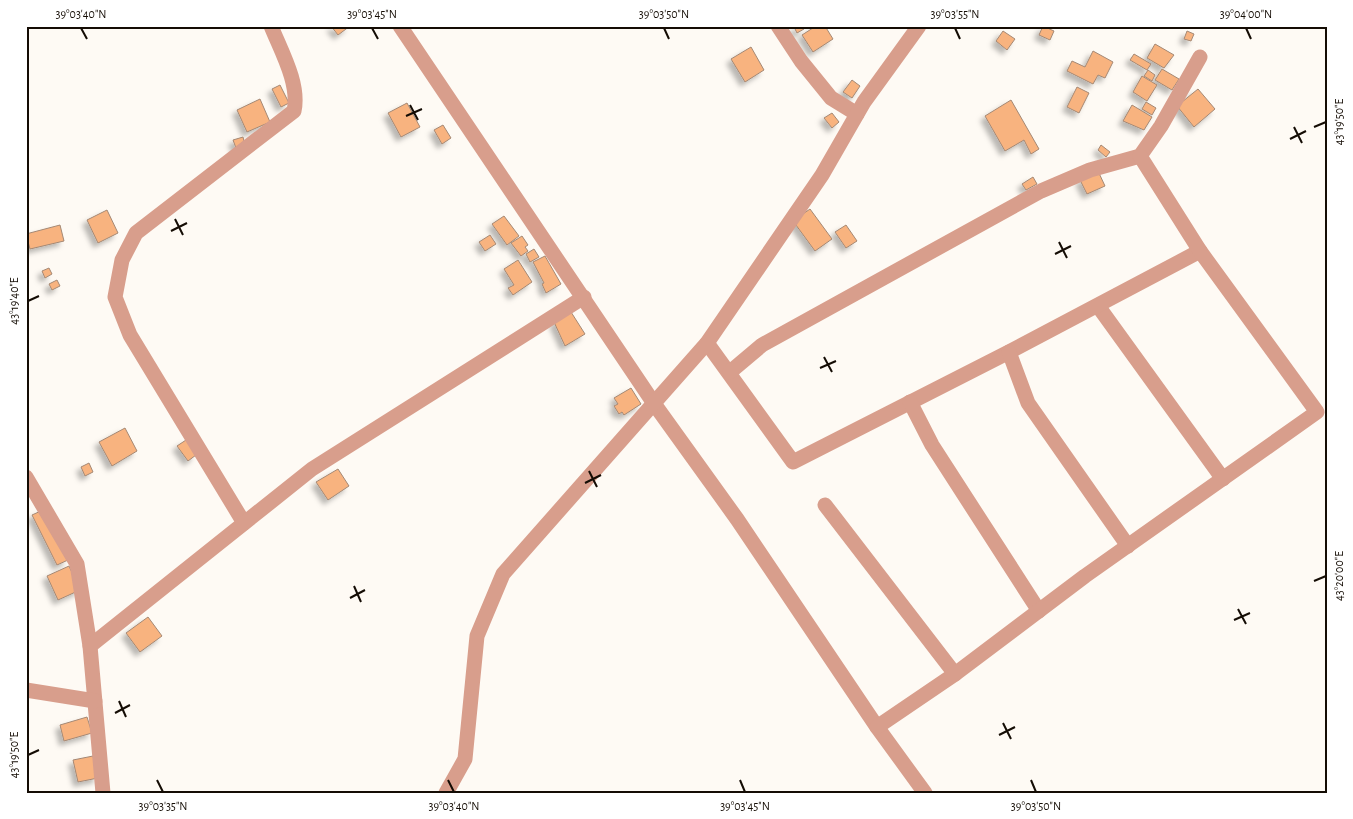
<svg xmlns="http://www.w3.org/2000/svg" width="1353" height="819" font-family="'Alegreya Sans',sans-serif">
<defs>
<filter id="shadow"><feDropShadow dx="-4.5" dy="4.5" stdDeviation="2.5" flood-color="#0004"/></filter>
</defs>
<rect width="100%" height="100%" fill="#fefaf4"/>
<g fill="#f8b37f" stroke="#a48874" filter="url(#shadow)">
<path d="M331 26H350L338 35Z"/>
<path d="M803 26 804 29 797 33 794 27Z"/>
<path d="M816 26H825L833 39 813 52 802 35Z"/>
<path d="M1043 26 1054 31 1050 40 1039 35Z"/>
<path d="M1003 31 1015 39 1007 50 996 41Z"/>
<path d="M1187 31 1194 34 1191 41 1184 39Z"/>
<path d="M1155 44 1174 55 1164 68 1147 58Z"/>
<path d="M751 47 764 70 745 82 731 59Z"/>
<path d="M1093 51 1113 62 1105 78 1098 75 1093 84 1067 71 1072 61 1085 67Z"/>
<path d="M1134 54 1151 64 1147 70 1130 60Z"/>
<path d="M1162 69 1179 79 1172 90 1155 80Z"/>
<path d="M1148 70 1155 75 1152 81 1144 76Z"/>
<path d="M1142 76 1157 85 1147 101 1133 92Z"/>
<path d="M852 80 860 86 852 98 843 92Z"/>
<path d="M280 85 289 103 281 107 272 89Z"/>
<path d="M1077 87 1089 93 1079 113 1067 107Z"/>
<path d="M1198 89 1215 109 1194 127 1177 106Z"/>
<path d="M260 99 270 122 247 132 237 110Z"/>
<path d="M1011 100 1039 149 1031 154 1024 140 1005 151 985 116Z"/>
<path d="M1146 102 1156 108 1152 115 1142 109Z"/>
<path d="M407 103 420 127 401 137 388 113Z"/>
<path d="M1132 105 1152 117 1144 130 1123 121Z"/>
<path d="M832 113 839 122 832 128 824 118Z"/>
<path d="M443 125 451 138 442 144 434 130Z"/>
<path d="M243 137 245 145 236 148 233 140Z"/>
<path d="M1101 145 1110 152 1106 157 1098 150Z"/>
<path d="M1098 171 1105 186 1087 194 1080 180Z"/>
<path d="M1033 177 1037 184 1026 190 1022 184Z"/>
<path d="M810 209 832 239 815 251 793 221Z"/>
<path d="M107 210 118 233 98 243 87 220Z"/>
<path d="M504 216 519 236 507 245 492 224Z"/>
<path d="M60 225 64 241 30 249 26 234Z"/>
<path d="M846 225 857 241 846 248 835 232Z"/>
<path d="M490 235 496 244 485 251 479 242Z"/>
<path d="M522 236 528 245 525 247 528 251 521 256 511 243Z"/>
<path d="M534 249 539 257 530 262 526 254Z"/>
<path d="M545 256 561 284 546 293 542 284 544 283 533 262Z"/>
<path d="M518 260 532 282 513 295 508 288 514 285 504 269Z"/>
<path d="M49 268 52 274 45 278 42 271Z"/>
<path d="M57 280 60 286 52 290 49 284Z"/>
<path d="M571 312 585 334 565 346 554 322Z"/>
<path d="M631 388 641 404 624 415 622 412 619 414 614 406 618 404 614 398Z"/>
<path d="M125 428 137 451 112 466 99 442Z"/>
<path d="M186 440 196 455 188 461 177 446Z"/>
<path d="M89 463 93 472 85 476 81 467Z"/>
<path d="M338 469 349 486 328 500 316 482Z"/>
<path d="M43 510 68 560 57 565 32 515Z"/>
<path d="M69 566 80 590 58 600 47 576Z"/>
<path d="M148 617 162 636 140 652 126 633Z"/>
<path d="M87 717 92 733 64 741 60 725Z"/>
<path d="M93 756 98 778 78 782 73 760Z"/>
</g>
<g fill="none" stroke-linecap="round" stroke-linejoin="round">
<g stroke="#d89e8c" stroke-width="15">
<path d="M400 26 655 405 737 519 877 727 925 793"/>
<path d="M778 26 801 61 831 98 857 114"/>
<path d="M1098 306 1223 479"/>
<path d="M707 343 793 462 1009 352 1200 251"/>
<path d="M1009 352 1028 403 1128 546"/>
<path d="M730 372 762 345 1041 191 1090 170 1140 156 1161 126 1200 57"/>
<path d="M910 402 932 445 1039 611"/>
<path d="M26 477 77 564 90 646 103 793"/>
<path d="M825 505 955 674"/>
<path d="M244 523 130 335 115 297 122 260 136 233 294 111C300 84 281 51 271 26"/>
<path d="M90 646 312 469 584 297"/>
<path d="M26 690 95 701"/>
<path d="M877 727 955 674 1085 576 1317 412 1200 251 1140 156"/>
<path d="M446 793 465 759 477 636 503 574 707 343 822 175 864 102 919 26"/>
</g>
</g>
<path fill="none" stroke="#140c04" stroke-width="2" d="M81 28 87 39M372 28 378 39M664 28 669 39M955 28 960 39M1246 28 1251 39M410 105 418 120M406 116 422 109M1294 127 1302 143M1314 127 1326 122M1290 139 1306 131M175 219 183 235M171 231 187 223M1059 242 1067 258M1055 254 1071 246M28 301 39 296M824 357 832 372M820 368 836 361M589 471 597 487M585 483 601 475M1314 581 1326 576M354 586 361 602M350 598 365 590M1238 609 1246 624M1234 620 1250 613M119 701 126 717M115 713 130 705M1003 723 1011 739M999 735 1015 727M28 755 39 750M157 780 163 792M448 780 454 792M740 780 745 792M1031 780 1036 792"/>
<rect width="1353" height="819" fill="none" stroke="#ffffff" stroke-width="55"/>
<rect x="28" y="28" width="1298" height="764" fill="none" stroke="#140c04" stroke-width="2"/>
<g font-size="12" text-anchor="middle" fill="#140c04">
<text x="81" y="18">39°03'40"N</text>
<text x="372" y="18">39°03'45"N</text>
<text x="664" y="18">39°03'50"N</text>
<text x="955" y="18">39°03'55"N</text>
<text x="1246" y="18">39°04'00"N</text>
<text transform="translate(1339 122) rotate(-90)" y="4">43°19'50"E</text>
<text transform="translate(14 301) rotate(-90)" y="4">43°19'40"E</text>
<text transform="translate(1339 576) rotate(-90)" y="4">43°20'00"E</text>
<text transform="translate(14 755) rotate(-90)" y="4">43°19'50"E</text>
<text x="163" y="810">39°03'35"N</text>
<text x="454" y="810">39°03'40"N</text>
<text x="745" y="810">39°03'45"N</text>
<text x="1036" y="810">39°03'50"N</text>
</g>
</svg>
